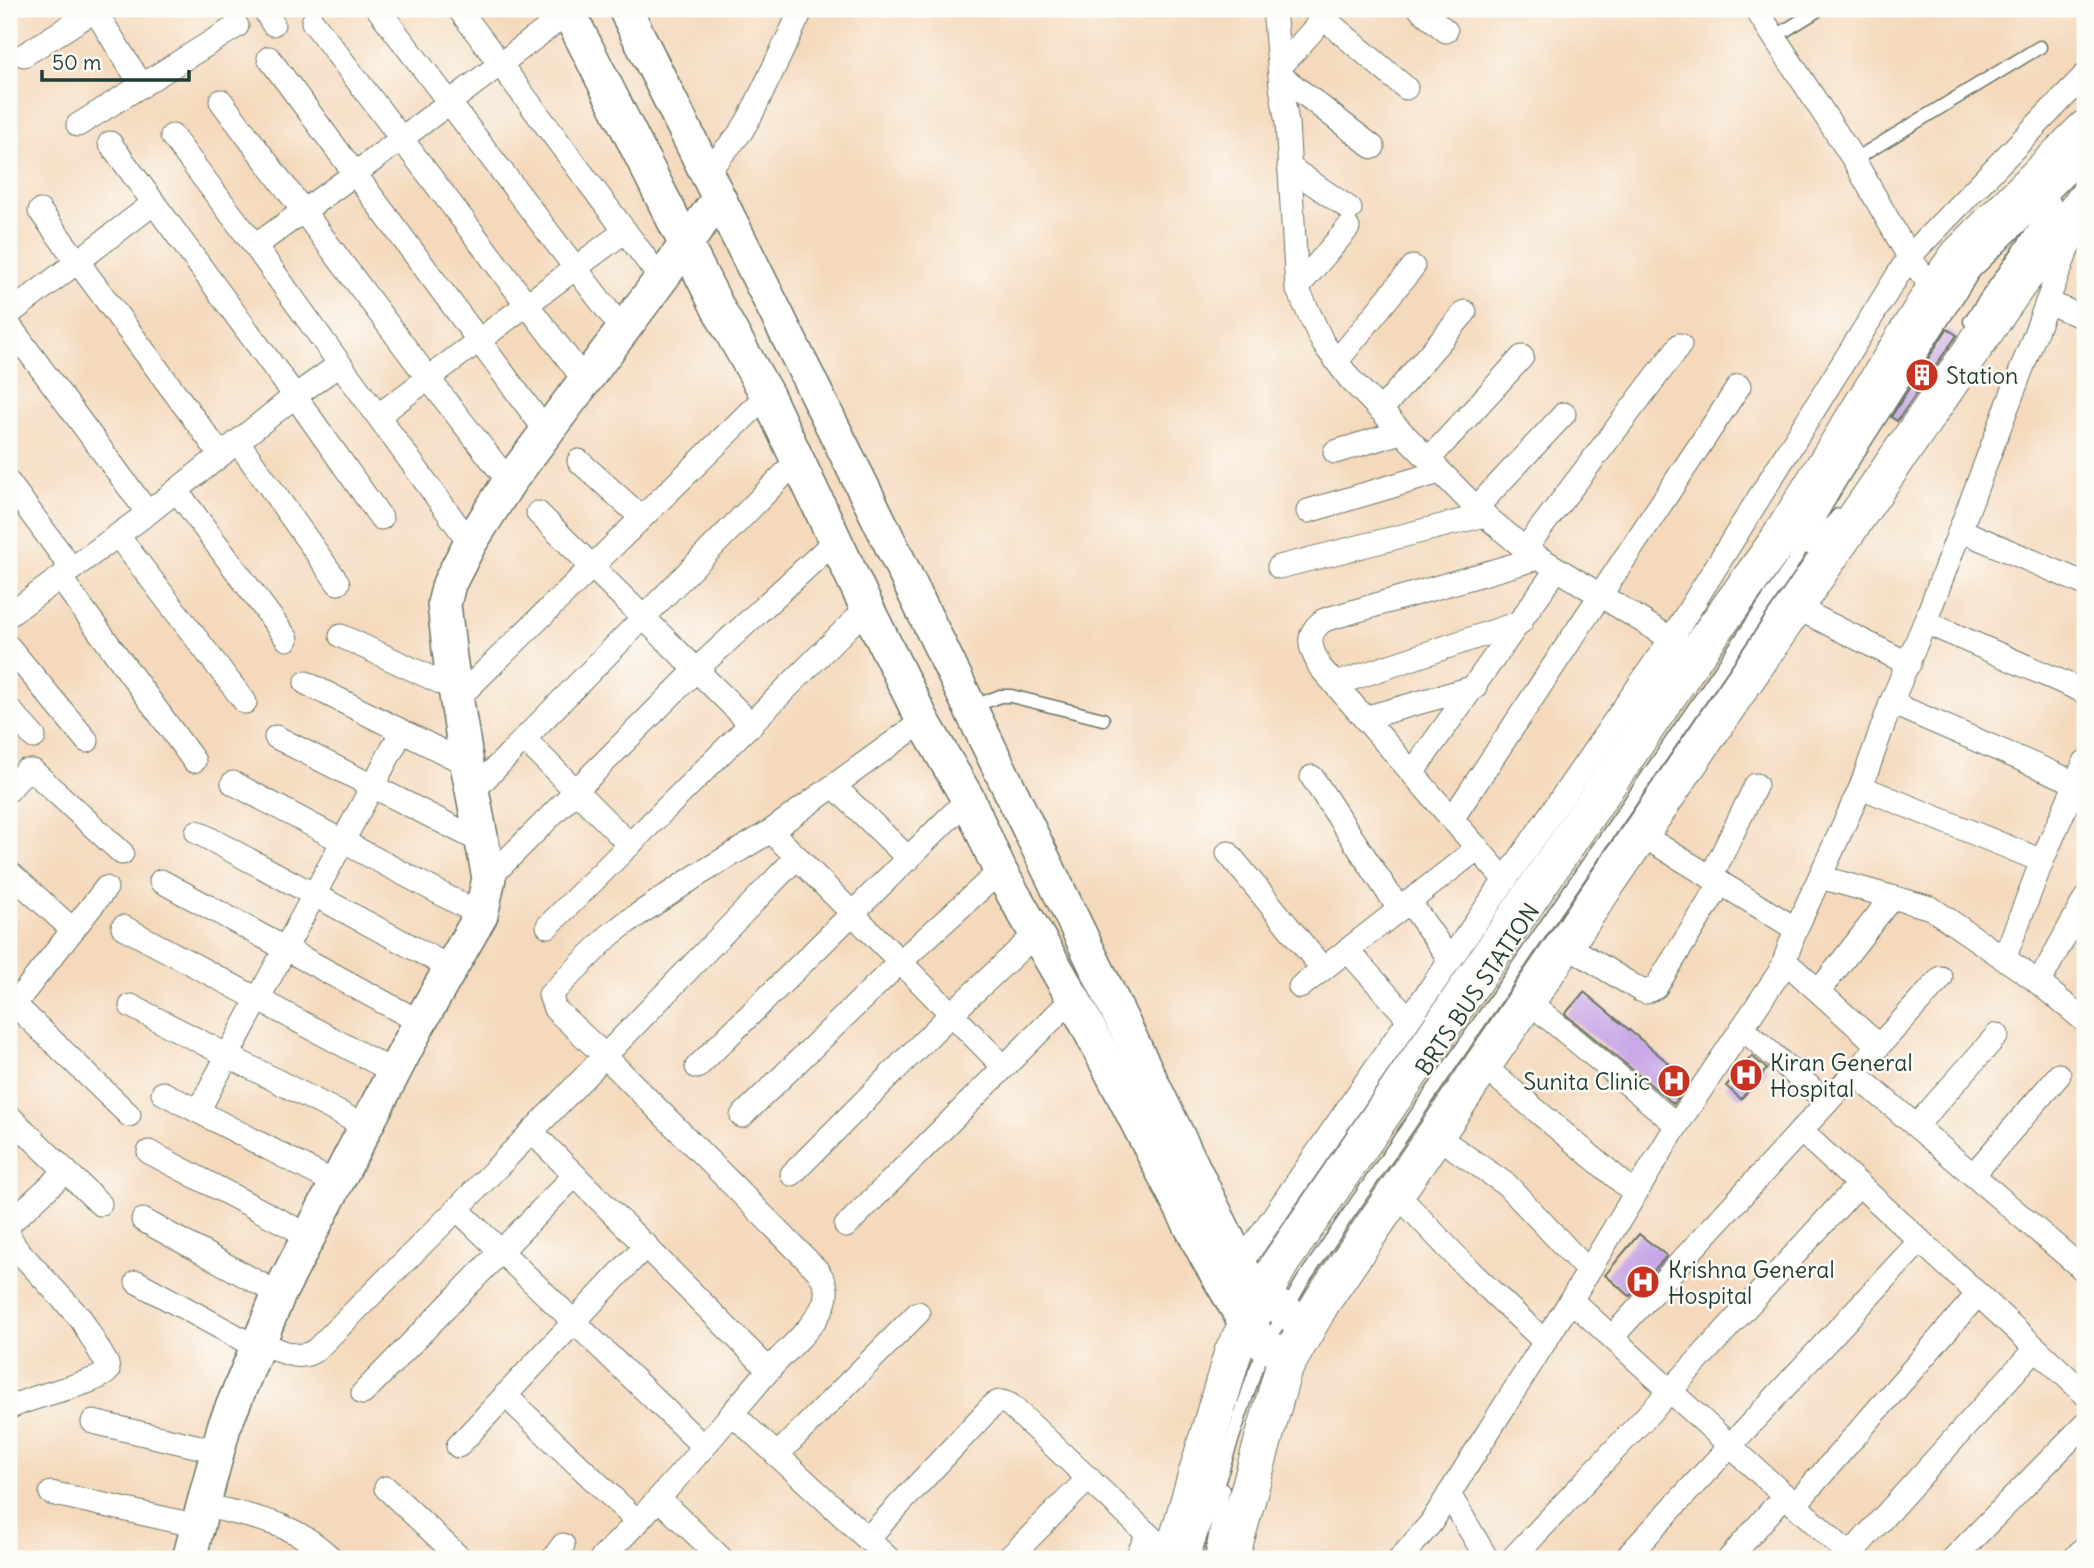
<svg xmlns="http://www.w3.org/2000/svg" width="2094" height="1568" font-family="Delius,sans-serif">
<rect width="100%" height="100%" fill="#fdfcf7"/>
<filter id="ink" filterUnits="userSpaceOnUse"><feTurbulence type="fractalNoise" baseFrequency=".0143" numOctaves="2"/><feDisplacementMap in="SourceGraphic" scale="14" xChannelSelector="R" yChannelSelector="G"/><feConvolveMatrix kernelMatrix="1 2 1 2 8 2 1 2 1" color-interpolation-filters="sRGB"/></filter>
<filter id="wash" filterUnits="userSpaceOnUse"><feTurbulence type="fractalNoise" baseFrequency=".00686" numOctaves="4" result="noise"/><feDisplacementMap in="SourceGraphic" scale="28" xChannelSelector="R" yChannelSelector="G"/><feGaussianBlur stdDeviation="1.57" result="paint"/><feColorMatrix in="noise" values="0 0 0 0 0 0 0 0 0 0 0 0 0 0 0 0 0 1.4 0 .05"/><feComposite in="paint" operator="in"/></filter>
<g filter="url(#wash)">
<rect width="100%" height="100%" fill="#f4d9bc"/>
<g id="blocks">
<g fill="#c5a2e6">
<path d="M1947 329 1957 335 1897 421 1891 417Z"/>
<path d="M1584 992 1690 1081 1674 1104 1565 1014Z"/>
<path d="M1752 1056 1767 1069 1741 1099 1726 1086Z"/>
<path d="M1639 1234 1667 1256 1630 1296 1605 1275Z"/>
</g>
</g>
</g>
<g filter="url(#ink)">
<use href="#blocks" fill-opacity="0" stroke="#6a7464" stroke-width="2"/>
<g fill="none" stroke-linecap="round" stroke-linejoin="round">
<defs>
<g id="lane">
<path d="M1773 38 1820 9"/>
<path d="M1854 160 2040 47"/>
<path d="M1970 321 2054 201"/>
<path d="M1808 548 1838 515"/>
<path d="M972 707 1000 696H1011L1103 719"/>
<path d="M1193 1559 1255 1371 1266 1345 1302 1282 1791 566 1844 475 1973 273 2085 162"/>
<path d="M1211 1559 1223 1490"/>
</g>
<g id="street">
<path d="M94 9 142 86"/>
<path d="M264 9 273 24"/>
<path d="M378 9 622 329"/>
<path d="M459 9 661 279"/>
<path d="M1274 9 1281 87 1287 123 1297 288 1323 343 1349 378 1476 508 1525 549 1683 646"/>
<path d="M1313 9 1406 88"/>
<path d="M1420 9 1446 31"/>
<path d="M1756 9 1854 160 1909 257 1934 290"/>
<path d="M313 22 585 381"/>
<path d="M24 55 97 9"/>
<path d="M269 58 546 431"/>
<path d="M1281 66 1332 9"/>
<path d="M1281 76 1373 147"/>
<path d="M221 101 428 378 509 482"/>
<path d="M78 125 237 26"/>
<path d="M172 136 255 246"/>
<path d="M110 143 295 396 381 518"/>
<path d="M1289 167 1350 209"/>
<path d="M707 172 741 132 751 115 802 9"/>
<path d="M40 211 221 455"/>
<path d="M1297 288 1348 228"/>
<path d="M2047 302 2085 318"/>
<path d="M9 314 154 203"/>
<path d="M9 325 148 513"/>
<path d="M1337 361 1413 267"/>
<path d="M340 364 255 246 356 173 569 12"/>
<path d="M1382 409 1465 312"/>
<path d="M379 415 625 231"/>
<path d="M238 442 338 583"/>
<path d="M1335 452 1401 432"/>
<path d="M1429 459 1522 357"/>
<path d="M579 461 641 517"/>
<path d="M9 483 72 569"/>
<path d="M177 491 287 639"/>
<path d="M1476 508 1564 414"/>
<path d="M1308 511 1440 472"/>
<path d="M538 513 752 725"/>
<path d="M1960 530 2085 584"/>
<path d="M118 536 245 702"/>
<path d="M1525 549 1680 345"/>
<path d="M1279 567 1485 515"/>
<path d="M61 579 194 761"/>
<path d="M1795 607 1909 664"/>
<path d="M9 615 148 513 295 396 340 364 470 543"/>
<path d="M1925 622 2085 692"/>
<path d="M341 636 455 689"/>
<path d="M9 647 87 741"/>
<path d="M306 683 467 764"/>
<path d="M1336 684 1521 622"/>
<path d="M456 700 767 395"/>
<path d="M1891 703 2076 783"/>
<path d="M9 709 34 737"/>
<path d="M1364 718 1475 687"/>
<path d="M276 737 482 842"/>
<path d="M524 739 630 845"/>
<path d="M1412 773 1557 569"/>
<path d="M1312 777 1399 909"/>
<path d="M233 783 481 915"/>
<path d="M834 786 909 859"/>
<path d="M1861 787 2042 861"/>
<path d="M9 790 25 771H33L122 853"/>
<path d="M473 791 797 461"/>
<path d="M1452 819 1739 386"/>
<path d="M771 831 1003 1066"/>
<path d="M197 832 451 968"/>
<path d="M1640 834 1796 929"/>
<path d="M1228 853 1323 969"/>
<path d="M9 872 73 930"/>
<path d="M1711 877 1756 785"/>
<path d="M1820 877 1931 908 2034 979 2085 1021"/>
<path d="M489 878 696 670 835 541"/>
<path d="M1505 880 1320 667C1310 647 1304 635 1324 620L1538 558"/>
<path d="M161 881 420 1022"/>
<path d="M1409 901 1450 960"/>
<path d="M548 926 867 608"/>
<path d="M123 927 394 1072"/>
<path d="M1565 944 1640 990 1646 992 1656 987 1721 883"/>
<path d="M1347 950 1409 1019"/>
<path d="M2004 959 2042 861 2085 762"/>
<path d="M1785 961 1879 1046"/>
<path d="M2039 983 2085 899"/>
<path d="M1300 987 1478 848"/>
<path d="M1819 991 1892 897"/>
<path d="M9 999 129 1115"/>
<path d="M1527 1000 1677 1125"/>
<path d="M131 1006 365 1126"/>
<path d="M9 1011 106 888"/>
<path d="M1742 1028 1827 1102"/>
<path d="M1482 1065 1635 1193"/>
<path d="M697 1067 968 799"/>
<path d="M1854 1073 2085 1271"/>
<path d="M163 1093 335 1183"/>
<path d="M198 1111 402 731"/>
<path d="M9 1116 100 1204"/>
<path d="M742 1116 900 962 1000 871"/>
<path d="M1916 1126 1997 1035"/>
<path d="M1801 1131 1978 1294"/>
<path d="M532 1132 769 1370"/>
<path d="M1435 1135 1507 1185 1587 1270"/>
<path d="M149 1152 309 1236"/>
<path d="M792 1174 951 1014 1036 934"/>
<path d="M1973 1175 2059 1075"/>
<path d="M1396 1193 1471 1272 1544 1341"/>
<path d="M457 1209 704 1447"/>
<path d="M143 1220 279 1294"/>
<path d="M846 1226 1073 998"/>
<path d="M9 1227 11 1222 65 1172"/>
<path d="M9 1235 15 1247 81 1319 107 1364 108 1371C99 1383 29 1396 9 1408"/>
<path d="M1236 1275 1240 1265 1671 639 1909 257 2085 75"/>
<path d="M137 1282 256 1347"/>
<path d="M1571 1300 1677 1125 1781 970 1796 929 1861 787 1891 703 1925 622 2077 224"/>
<path d="M1612 1337 1941 978"/>
<path d="M258 1341C278 1349 298 1364 317 1349L457 1209 797 857"/>
<path d="M363 1393 575 1175"/>
<path d="M505 1395 638 1522"/>
<path d="M733 1414 889 1559"/>
<path d="M93 1422 217 1451"/>
<path d="M458 1446 646 1245"/>
<path d="M777 1455 918 1313"/>
<path d="M386 1488 461 1559"/>
<path d="M51 1493 198 1526"/>
<path d="M1449 1494 1487 1559"/>
<path d="M660 1500 722 1559"/>
<path d="M203 1505C254 1518 293 1521 332 1559"/>
<path d="M867 1539 990 1408C997 1401 1001 1400 1010 1405L1172 1557"/>
<path d="M553 1559 563 1545"/>
<path d="M601 1559C662 1499 713 1435 769 1370 786 1350 813 1329 824 1304 829 1290 825 1281 817 1270L605 1056 555 1009 550 995 610 935 627 922 696 876 771 831 923 721"/>
<path d="M1008 1559 1089 1478"/>
<path d="M1136 1559 1148 1534"/>
<path d="M1400 1559 1431 1523 1571 1300 1795 1505"/>
<path d="M1512 1559 1670 1391 1859 1184"/>
<path d="M1625 1559 1920 1241"/>
<path d="M1729 1559 1785 1495"/>
<path d="M1846 1559 2036 1348"/>
<path d="M1854 1559 1795 1505 1978 1294 2085 1394"/>
<path d="M1953 1559 2085 1424"/>
<path d="M2074 1559 2085 1547"/>
</g>
<g id="secondary">
<path d="M567 9 720 312 767 395 867 608 923 721 968 799 1000 871 1073 998 1206 1256 1246 1324 1266 1345 1289 1358"/>
<path d="M625 9 875 512 1246 1276C1264 1297 1283 1312 1308 1325"/>
<path d="M189 1559 224 1427 279 1294 420 1022 481 915 489 878 467 764 450 658 444 604 449 584 470 543 509 482 661 279 719 198"/>
</g>
<g id="primary">
<path d="M1172 1559 1233 1352 1279 1265 1696 654 1778 541 1934 290 1959 255 2085 129"/>
<path d="M1230 1559 1283 1370 1321 1303 1822 567 2017 285 2085 200"/>
</g>
</defs>
<use href="#lane" stroke="#6a7464" stroke-width="15"/>
<use href="#street" stroke="#6a7464" stroke-width="25"/>
<use href="#secondary" stroke="#6a7464" stroke-width="36"/>
<use href="#primary" stroke="#6a7464" stroke-width="39"/>
<use href="#lane" stroke="#fff" stroke-width="12"/>
<use href="#street" stroke="#fff" stroke-width="23"/>
<use href="#secondary" stroke="#fff" stroke-width="33"/>
<use href="#primary" stroke="#fff" stroke-width="37"/>
</g>
</g>
<defs>
<symbol id="building-disc" viewBox="-11 -11 22 22"><circle r="9.5" fill="#c8321e" stroke="#fdfcf7"/><path d="M-4-6H4V6H1V3H-1V6H-4ZM-2.5-4.3h1.7v1.8h-1.7ZM.8-4.3h1.7v1.8H.8ZM-2.5-1h1.7V.8h-1.7ZM.8-1h1.7V.8H.8Z" fill="#fff"/></symbol>
<symbol id="hospital-disc" viewBox="-11 -11 22 22"><circle r="9.5" fill="#c8321e" stroke="#fdfcf7"/><path d="M-5-5h3v3.5h4V-5h3V5h-3V1.5h-4V5h-3Z" fill="#fff"/></symbol>
</defs>
<g fill-rule="evenodd">
<use href="#building-disc" x="1903" y="356" width="38" height="38"/>
<use href="#hospital-disc" x="1727" y="1056" width="38" height="38"/>
<use href="#hospital-disc" x="1655" y="1062" width="38" height="38"/>
<use href="#hospital-disc" x="1624" y="1263" width="38" height="38"/>
</g>
<g text-anchor="middle" dominant-baseline="central" stroke-width="5" stroke-linejoin="round" paint-order="stroke">
<g font-size="23" fill="#1f3d34" stroke="#fdfcf7" text-anchor="start">
<text x="1946" y="375">Station</text>
<text x="1770" y="1062">Kiran General<tspan x="1770" dy="26">Hospital</tspan></text>
<text x="1650" y="1081" text-anchor="end">Sunita Clinic</text>
<text x="1668" y="1269">Krishna General<tspan x="1668" dy="26">Hospital</tspan></text>
</g>
<g font-size="23" fill="#1f3d34" stroke="#fdfcf7">
<text transform="translate(1477 989) rotate(-56)">BRTS BUS STATION</text>
</g>
</g>
<rect width="2094" height="1568" fill="none" stroke="#fdfcf7" stroke-width="35"/>
<path d="M42 70v10h147v-10" fill="none" stroke="#1f3d34" stroke-width="3.5"/>
<text x="52" y="70" font-size="21" fill="#1f3d34" stroke="#fdfcf7" stroke-width="5" paint-order="stroke">50 m</text>
</svg>
